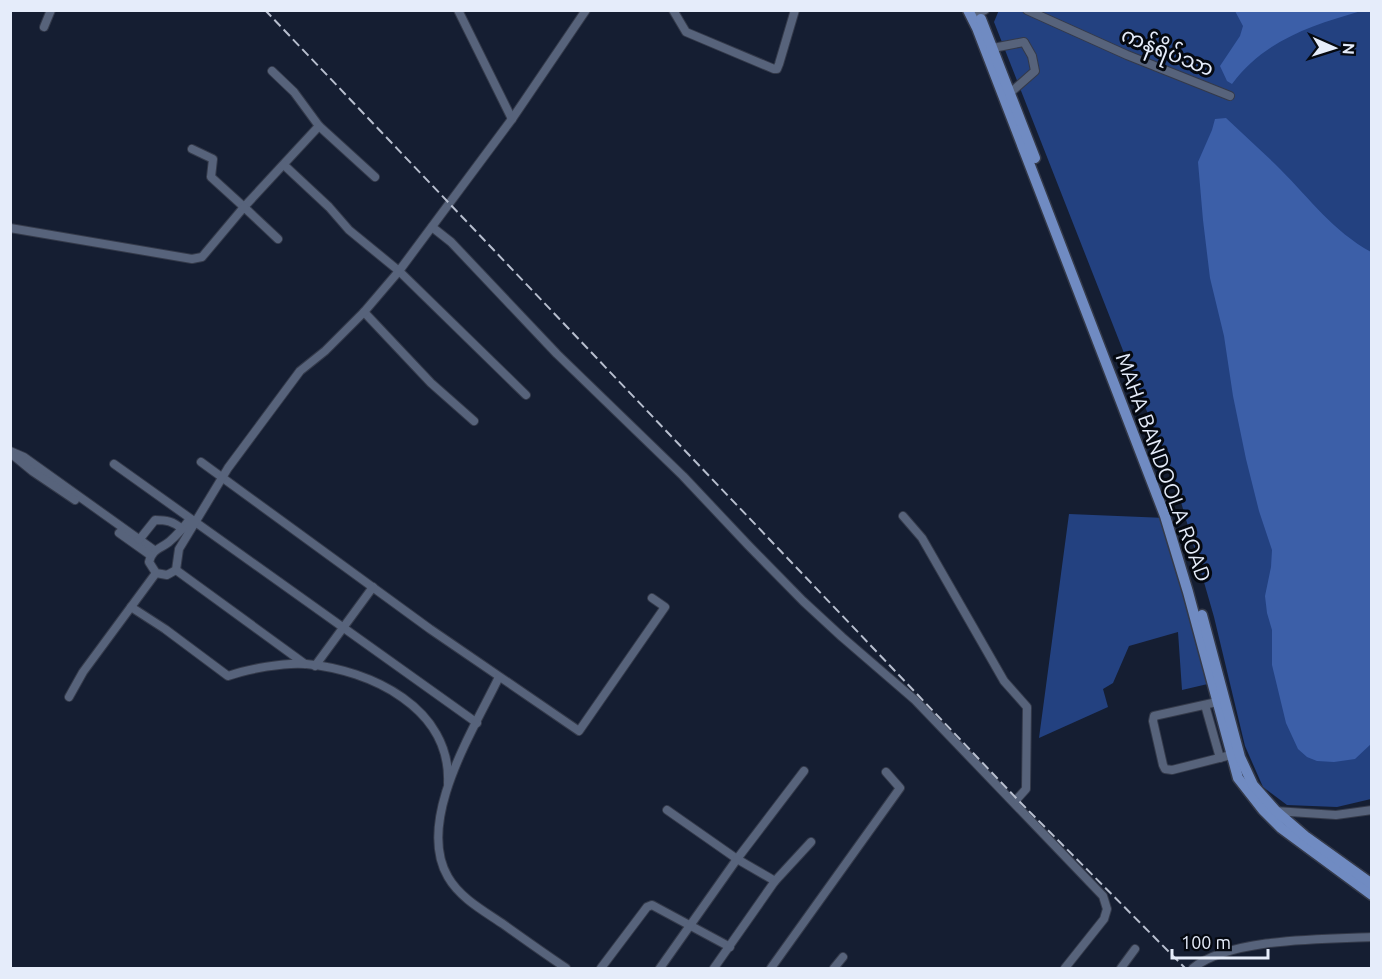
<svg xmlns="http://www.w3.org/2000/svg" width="1382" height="979" font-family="Ubuntu,'Noto Sans Myanmar',sans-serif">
<rect width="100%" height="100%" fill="#151e32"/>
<g fill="#234180">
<path d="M999 10 1371 11V799L1337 807 1287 805 1263 787 1245 746 1214 617 1177 488 994 22Z"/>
<path d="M1069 514 1166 518 1212 683 1182 690 1178 632 1129 646 1113 683 1103 689 1108 707 1039 738Z"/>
</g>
<g fill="#3c5fa8">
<path d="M1235 11H1361C1310 26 1265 40 1232 84L1227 81 1220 66 1240 36 1243 26Z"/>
<path d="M1226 118C1244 135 1262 151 1280 169 1310 199 1333 231 1371 252L1372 743 1355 759 1334 762 1317 761 1307 757 1298 749 1286 723 1272 665V630L1267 613 1265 596 1271 567 1272 550 1259 511 1246 459 1233 396 1224 336 1210 278 1203 220 1198 162 1212 130 1215 119Z"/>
</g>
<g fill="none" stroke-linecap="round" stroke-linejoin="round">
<defs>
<g id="minor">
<path d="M458 10 512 119"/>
<path d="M673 10 686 32 774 69H777L779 64 795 10"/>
<path d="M1027 10 1127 55 1230 96"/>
<path d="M972 17 985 10"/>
<path d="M44 27 51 10"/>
<path d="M993 48 1024 42 1032 56 1035 71 1010 93"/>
<path d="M272 71 294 92 319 126 375 177"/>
<path d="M192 149 213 159 211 177 244 207 319 126"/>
<path d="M284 165 329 207 349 230 399 271 526 395"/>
<path d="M432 227 451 242 557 354 683 476 749 546 803 601 842 637 915 700 1103 896 1107 909 1104 919 1065 968"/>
<path d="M10 228 192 259 202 257 244 207 278 239"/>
<path d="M364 312 431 383 474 421"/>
<path d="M10 451 24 457 154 550"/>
<path d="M15 457 32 471 75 500"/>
<path d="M201 462 430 629 579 731 665 607 652 598"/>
<path d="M114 464 477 723"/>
<path d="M903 516 922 538 1004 681 1027 707 1026 789 1017 799"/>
<path d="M190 519C184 527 177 535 169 542 160 549 152 549 149 562L156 573 167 575 176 570 179 549 228 468 300 371 325 351 364 312 399 271 512 119 586 10"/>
<path d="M119 533 150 555"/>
<path d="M139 540 155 520C166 520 173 521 182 529"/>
<path d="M176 570 305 664"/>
<path d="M131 607 165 629 228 676C248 669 285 662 306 664 371 670 451 708 448 783"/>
<path d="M315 666 373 587"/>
<path d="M499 677C474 729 415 821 448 877 460 898 484 911 503 924 524 939 545 954 566 968"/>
<path d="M69 697 83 672 156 573"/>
<path d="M1217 702 1154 716 1153 721 1163 765 1165 769 1172 770 1231 755"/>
<path d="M1205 705 1220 758"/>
<path d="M667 810 737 859 775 881"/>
<path d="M1275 811 1336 815 1372 810"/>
<path d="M601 968 647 907 652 905 730 947"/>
<path d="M660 968 737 859 804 771"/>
<path d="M714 968 775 881 811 842"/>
<path d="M771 968 900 788 886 772"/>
<path d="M834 968 843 957"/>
<path d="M1121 968 1135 949"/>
<path d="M1193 968C1230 938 1323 939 1372 937"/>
</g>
<g id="major">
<path d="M968 10 977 28 1165 516 1188 592 1238 778 1263 810 1281 828 1372 895"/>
<path d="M981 19 1035 158"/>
<path d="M1202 615 1240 757 1253 785 1276 811 1305 836 1372 884"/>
</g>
</defs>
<use href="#minor" stroke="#343a4a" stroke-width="10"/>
<use href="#major" stroke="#343a4a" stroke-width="13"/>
<use href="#minor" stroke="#57637b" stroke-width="8"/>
<use href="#major" stroke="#708bc2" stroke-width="10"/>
<path stroke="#b7bece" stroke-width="2" stroke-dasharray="9 4.5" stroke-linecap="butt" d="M265 10 1017 799 1185 968"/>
</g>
<g text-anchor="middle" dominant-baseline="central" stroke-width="6" stroke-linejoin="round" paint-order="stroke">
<g font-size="21" fill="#e5ecfa" stroke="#050911">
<text transform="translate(1168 51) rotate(22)">ကန်ရိပ်သာ</text>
<text transform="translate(1164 467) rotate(70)">MAHA BANDOOLA ROAD</text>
</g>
</g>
<rect width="1382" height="979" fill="none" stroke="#e5ecfa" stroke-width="24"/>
<g transform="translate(1334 48) rotate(93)" stroke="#050911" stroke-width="4.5" paint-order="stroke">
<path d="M0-4.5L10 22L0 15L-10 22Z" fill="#e5ecfa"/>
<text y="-9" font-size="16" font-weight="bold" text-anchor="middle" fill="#e5ecfa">N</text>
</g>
<path d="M1172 949v9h96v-9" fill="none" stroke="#e5ecfa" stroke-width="3"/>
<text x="1181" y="949" font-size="18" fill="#e5ecfa" stroke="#050911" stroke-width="4.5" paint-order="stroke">100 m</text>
</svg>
